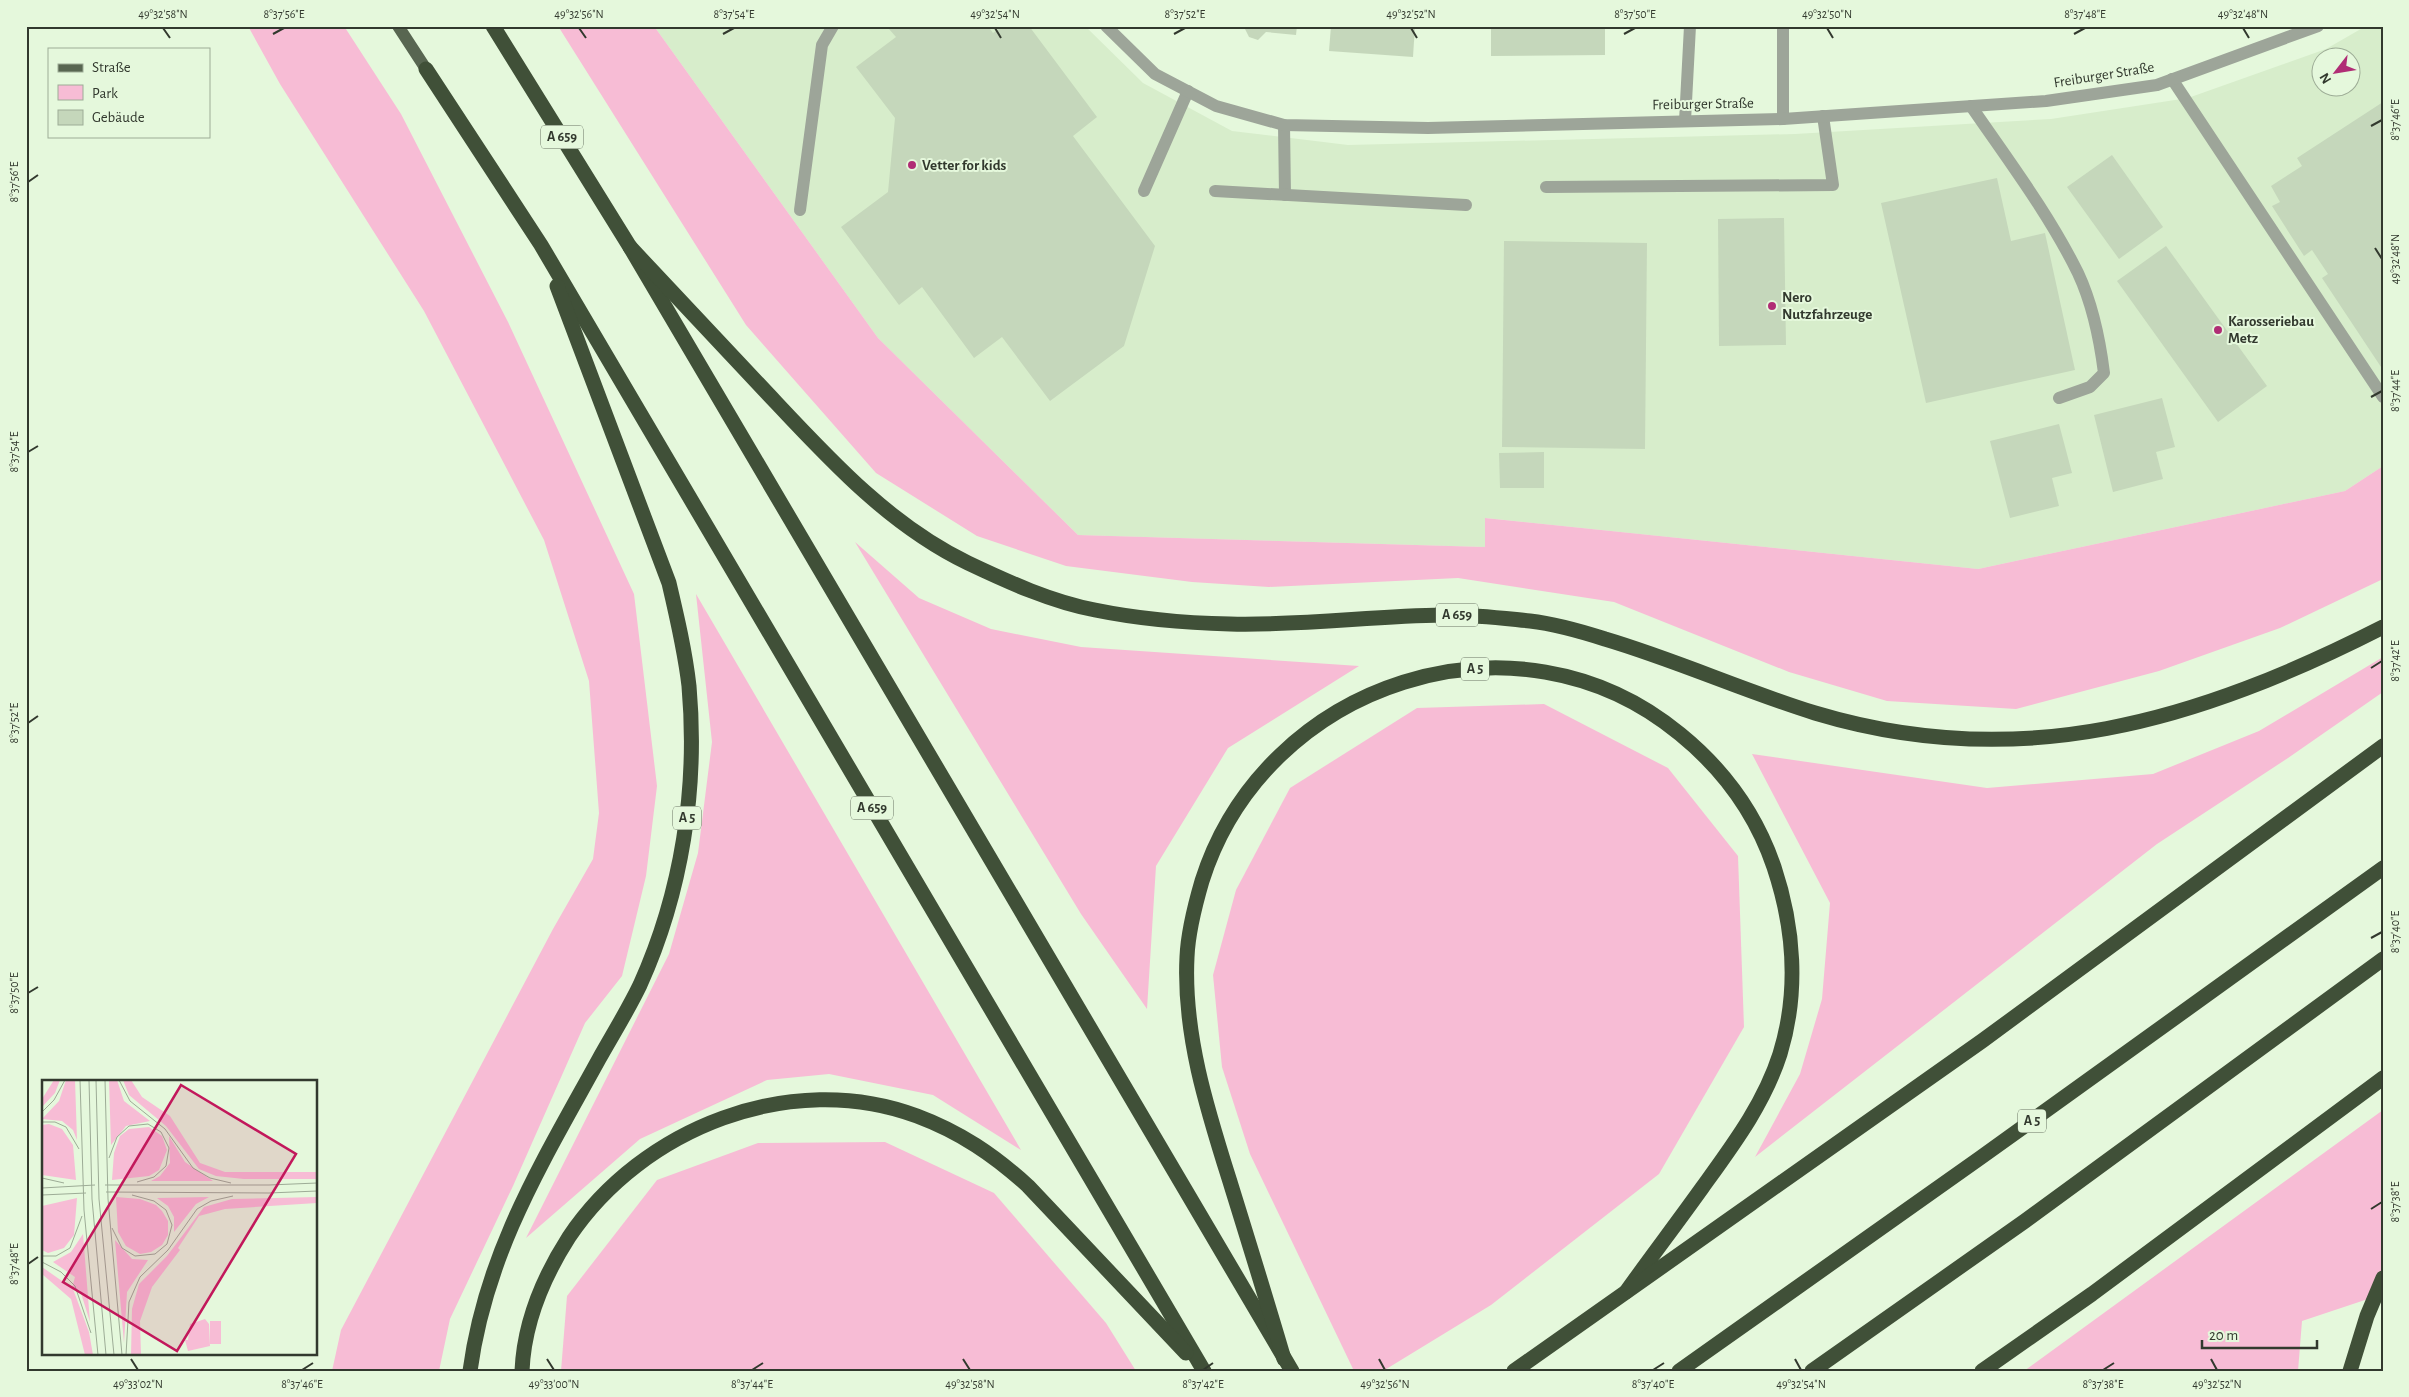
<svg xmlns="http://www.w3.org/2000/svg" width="2409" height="1397" font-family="'Alegreya Sans',sans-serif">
<rect width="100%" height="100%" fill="#e5f8dc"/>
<path fill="#d7edcb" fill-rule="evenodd" d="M654 26H1085L1143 83 1232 131 1348 145 1795 134 2051 119 2188 98 2326 49 2366 26H2383V466L2345 491 1978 569 1486 518 1485 547 1078 535 878 338ZM2322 58H2352V88H2322Z"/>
<g fill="#f7bcd5">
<path d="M248 26H344L401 114 508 322 634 594 657 786 646 876 622 976 585 1023 513 1186 450 1319 439 1371H332L341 1330 553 929 593 859 599 813 589 681 544 540 424 311 280 84Z"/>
<path d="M558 26H654L878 338 1078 535 1485 547V518L1978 569 2345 491 2383 466V579L2280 628 2159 671 2016 709 1887 701 1789 672 1614 602 1458 578 1269 587 1192 582 1066 566 977 536 876 473 746 325Z"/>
<path d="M855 542 919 598 991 629 1081 647 1359 666 1228 748 1156 866 1147 1009 1081 914Z"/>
<path d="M696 594 1021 1150 933 1095 829 1074 767 1080 640 1139 526 1238 669 954 698 853 712 742Z"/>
<path d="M2383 657V692L2288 758 2157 844 1755 1157 1800 1074 1822 999 1830 903 1752 754 1987 788 2153 774 2259 731Z"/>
<path d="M1544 704 1668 768 1738 856 1744 1027 1659 1174 1491 1305 1383 1371H1354L1250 1154 1222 1067 1213 975 1236 890 1290 788 1417 708Z"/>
<path d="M2383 1110V1294L2302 1321 2298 1371H2024Z"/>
<path d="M885 1142 994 1193 1106 1323 1136 1371H561L567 1296 657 1180 758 1143Z"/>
</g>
<g fill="#c5d7bb">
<path d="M892 26H988L993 33 1003 26H1029L1097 117 1073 136 1155 246 1124 346 1050 401 1002 337 974 358 922 287 899 305 841 227 888 192 895 118 856 67 896 37 889 29Z"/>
<path d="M1230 26H1297L1296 35 1266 32 1258 40 1249 37 1245 29Z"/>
<path d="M1331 26H1415L1413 57 1329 51Z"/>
<path d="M1491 26H1605V55L1491 56Z"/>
<path d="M2383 102V370L2322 278 2328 274 2312 250 2304 256 2272 206 2280 202 2271 186 2302 166 2297 158Z"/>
<path d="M2112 155 2163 227 2119 259 2067 187Z"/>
<path d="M1997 178 2011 241 2045 233 2075 370 1926 403 1881 203Z"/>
<path d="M1784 218 1786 345 1719 346 1718 219Z"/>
<path d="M1504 241 1647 243 1645 449 1502 447Z"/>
<path d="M2166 246 2267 386 2218 422 2117 281Z"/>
<path d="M2162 398 2175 447 2156 452 2163 479 2113 492 2094 415Z"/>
<path d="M2059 424 2072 473 2052 478 2059 506 2010 518 1990 441Z"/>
<path d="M1544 452V488H1500L1499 453Z"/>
</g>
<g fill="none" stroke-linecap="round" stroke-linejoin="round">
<g stroke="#9da599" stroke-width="12">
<path d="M2172 79 2383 397"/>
<path d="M1971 106C2008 160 2049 214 2078 273 2092 303 2100 341 2104 373L2090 387 2059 398"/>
<path d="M1783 119V26"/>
<path d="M1685 121 1690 26"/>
<path d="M1284 125 1285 195"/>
<path d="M1546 187 1833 185 1823 116"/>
<path d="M1144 191 1188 91"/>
<path d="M1215 191 1466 205"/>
<path d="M800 210 822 45 833 26"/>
</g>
<path stroke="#9da599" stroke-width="12" d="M1106 26 1155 74 1216 106 1284 125 1428 128 1783 119 2046 101 2157 85 2318 26"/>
<path stroke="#586651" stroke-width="12" d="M398 26 426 69"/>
<g stroke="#405038" stroke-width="15">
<path d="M493 26 630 247 1292 1371"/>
<path d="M426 69 541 245 1204 1371"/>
<path d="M630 247C677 297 723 346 769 395 829 459 889 525 968 563 1008 582 1052 602 1095 610 1139 619 1185 623 1230 624 1301 626 1372 616 1443 615 1471 614 1501 618 1530 621 1556 624 1580 631 1605 639 1676 660 1744 691 1815 713 2021 775 2198 721 2383 627"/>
<path d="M1284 1359C1267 1301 1249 1243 1231 1185 1208 1112 1183 1035 1187 957 1188 931 1195 905 1202 881 1265 682 1517 599 1680 734 1723 769 1756 814 1774 867 1794 927 1799 992 1780 1054 1764 1104 1733 1145 1702 1188 1677 1223 1651 1257 1626 1292"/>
<path d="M470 1371C486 1252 543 1161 599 1059 613 1034 628 1010 640 985 682 892 698 788 689 686 685 651 677 617 669 583L557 286"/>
<path d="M522 1371C524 1323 544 1276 569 1237 642 1128 791 1069 917 1116 960 1132 994 1155 1028 1186L1186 1353"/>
<path d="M1514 1371 1982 1041 2383 746"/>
<path d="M1679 1371 1980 1158 2383 868"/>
<path d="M1812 1371 2025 1221 2383 959"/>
<path d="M1982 1371 2092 1294 2383 1078"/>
<path d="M2350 1371 2367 1316 2383 1278"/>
</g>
</g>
<path fill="none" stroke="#32392e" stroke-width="2" d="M163 28 170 38M579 28 586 38M995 28 1001 38M1411 28 1417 38M1827 28 1833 38M2243 28 2249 38M273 34 284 28M723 34 734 28M1174 34 1185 28M1624 34 1635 28M2074 34 2085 28M2371 126 2382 120M28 182 38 175M2375 248 2382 259M2371 397 2382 391M28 452 38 446M2371 668 2382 661M28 723 38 716M2371 938 2382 932M28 993 38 987M2371 1209 2382 1202M28 1264 38 1257M131 1359 138 1370M547 1359 554 1370M963 1359 970 1370M1379 1359 1385 1370M1795 1359 1801 1370M2211 1359 2217 1370M302 1370 313 1363M752 1370 763 1363M1203 1370 1213 1363M1653 1370 1664 1363M2103 1370 2114 1363"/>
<g fill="#b02d75" stroke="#e5f8dc" stroke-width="2">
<circle cx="912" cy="165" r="5"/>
<circle cx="1772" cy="306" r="5"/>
<circle cx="2218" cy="330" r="5"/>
</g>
<g text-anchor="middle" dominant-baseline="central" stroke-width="4" stroke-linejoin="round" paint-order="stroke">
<g fill="#e5f8dc" stroke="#687262" stroke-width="1">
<rect x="541" y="125.5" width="42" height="23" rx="4"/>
<rect x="1436" y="603.5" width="42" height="23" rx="4"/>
<rect x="1461" y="657.5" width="28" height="23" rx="4"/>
<rect x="851" y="796.5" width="42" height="23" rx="4"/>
<rect x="673" y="806.5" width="28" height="23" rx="4"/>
<rect x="2018" y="1109.5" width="28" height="23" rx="4"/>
</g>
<g font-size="14" font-weight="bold" fill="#32392e">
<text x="562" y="137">A 659</text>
<text x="1457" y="615">A 659</text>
<text x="1475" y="669">A 5</text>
<text x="872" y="808">A 659</text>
<text x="687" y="818">A 5</text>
<text x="2032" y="1121">A 5</text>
</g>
<g font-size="15" fill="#32392e" stroke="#e5f8dc">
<text transform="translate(2104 75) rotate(-9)">Freiburger Straße</text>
<text transform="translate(1703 104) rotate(-1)">Freiburger Straße</text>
</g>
<g font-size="15" font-weight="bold" fill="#32392e" stroke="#e5f8dc" text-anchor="start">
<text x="922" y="165">Vetter for kids</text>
<text x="1782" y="297">Nero<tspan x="1782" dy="17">Nutzfahrzeuge</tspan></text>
<text x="2228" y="321">Karosseriebau<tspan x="2228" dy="17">Metz</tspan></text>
</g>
</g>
<g transform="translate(42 1080)">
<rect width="275" height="275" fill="#e5f8dc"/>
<path d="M12 0H18L13 13 0 27V19ZM24 0H33L35 60 31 50 20 41 0 39 17 21ZM67 0H75L82 21 108 41 84 46 69 65ZM81 0H89L100 17 128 36 158 83 183 92H275V99H202L174 96 157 89 124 46 87 15ZM7 44 20 49 31 65 34 100 0 95V45ZM107 47 120 56 125 70 117 90 107 96 70 100 72 73 78 56 87 49ZM127 56 143 82 171 101H109L118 96 128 83ZM74 117 98 119 114 125 120 131 126 141V155L120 165 109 172 98 174 84 166 76 152ZM167 117 154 124 132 152V137L126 126 115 118ZM275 117V123L183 129 157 136 136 168 138 170 110 207 98 241 99 275H89L90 229 97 204 125 176 162 127 190 119ZM35 118 32 155 22 168 6 173 0 170V126ZM41 154 48 242 38 210 31 209 47 252 51 275H43L29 219 0 194V187L30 208 33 197 11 182 29 172ZM73 160 90 179 106 180 85 212 82 263ZM163 239 167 244 168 266 146 271 143 260H146L148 244ZM168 241H179V264H168Z" fill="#f7bcd5"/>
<path fill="none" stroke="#9dac96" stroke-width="1" d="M38 0 42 130 56 275M47 0 50 119 64 275M54 0 57 119 72 275M63 0 66 119 80 275M77 0 88 21 123 49 151 88 168 98 189 103M0 32 12 20 23 0M0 42H13L24 47 37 69M67 78 75 57 87 46 106 44 119 52 127 68 124 86 112 97 95 102M0 98 22 103M63 105H227M227 105 275 103M0 108 53 105M64 112 227 113M227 113 275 111M0 115 44 113M70 148 80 168 93 176 113 174 125 164 130 145 124 130 112 121 90 115M0 176H14L28 168 40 136M0 182 19 192 33 206 49 253M84 275 87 222 98 197 126 170 155 129 169 121 191 116"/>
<path fill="#c2185b" fill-opacity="0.15" stroke="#c2185b" stroke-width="2.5" d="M139 5 254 74 135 271 21 202Z"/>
<rect width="275" height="275" fill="none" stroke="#32392e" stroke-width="2.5"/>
</g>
<rect width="2409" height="1397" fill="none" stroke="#e5f8dc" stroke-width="55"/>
<rect x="48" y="48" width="162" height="90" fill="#e5f8dc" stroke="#9dac96"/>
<rect x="58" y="64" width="25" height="8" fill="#586651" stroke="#9dac96"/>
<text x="92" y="72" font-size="15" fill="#32392e">Straße</text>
<rect x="58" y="85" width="25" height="15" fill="#f7bcd5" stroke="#9dac96"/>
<text x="92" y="98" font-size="15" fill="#32392e">Park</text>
<rect x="58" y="110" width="25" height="15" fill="#c5d7bb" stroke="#9dac96"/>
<text x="92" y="122" font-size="15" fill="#32392e">Gebäude</text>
<g transform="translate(2336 72) rotate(239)"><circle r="24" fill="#e5f8dc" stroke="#9dac96"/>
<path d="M0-4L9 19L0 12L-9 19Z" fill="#b02d75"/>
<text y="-8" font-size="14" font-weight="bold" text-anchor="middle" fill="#32392e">N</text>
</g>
<path d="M2202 1340v8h115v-8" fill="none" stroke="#32392e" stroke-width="2.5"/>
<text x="2209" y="1340" font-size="15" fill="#32392e" stroke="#e5f8dc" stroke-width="4" paint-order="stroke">20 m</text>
<rect x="28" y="28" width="2354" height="1342" fill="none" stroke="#32392e" stroke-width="2"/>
<g font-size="12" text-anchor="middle" fill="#32392e">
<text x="163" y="18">49°32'58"N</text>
<text x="284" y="18">8°37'56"E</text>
<text x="579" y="18">49°32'56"N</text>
<text x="734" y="18">8°37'54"E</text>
<text x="995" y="18">49°32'54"N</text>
<text x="1185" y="18">8°37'52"E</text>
<text x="1411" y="18">49°32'52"N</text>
<text x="1635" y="18">8°37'50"E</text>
<text x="1827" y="18">49°32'50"N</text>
<text x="2085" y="18">8°37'48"E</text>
<text x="2243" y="18">49°32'48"N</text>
<text transform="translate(2395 120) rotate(-90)" y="4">8°37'46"E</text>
<text transform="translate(14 182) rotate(-90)" y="4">8°37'56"E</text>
<text transform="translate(2395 259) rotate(-90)" y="4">49°32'48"N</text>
<text transform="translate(2395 391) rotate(-90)" y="4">8°37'44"E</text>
<text transform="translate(14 452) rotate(-90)" y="4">8°37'54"E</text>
<text transform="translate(2395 661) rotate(-90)" y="4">8°37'42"E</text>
<text transform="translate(14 723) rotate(-90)" y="4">8°37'52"E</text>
<text transform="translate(2395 932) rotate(-90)" y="4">8°37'40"E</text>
<text transform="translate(14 993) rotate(-90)" y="4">8°37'50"E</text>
<text transform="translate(2395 1202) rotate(-90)" y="4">8°37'38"E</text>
<text transform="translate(14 1264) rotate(-90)" y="4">8°37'48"E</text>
<text x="138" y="1388">49°33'02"N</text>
<text x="302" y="1388">8°37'46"E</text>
<text x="554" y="1388">49°33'00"N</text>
<text x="752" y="1388">8°37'44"E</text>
<text x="970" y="1388">49°32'58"N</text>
<text x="1203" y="1388">8°37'42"E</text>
<text x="1385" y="1388">49°32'56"N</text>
<text x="1653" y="1388">8°37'40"E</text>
<text x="1801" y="1388">49°32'54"N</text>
<text x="2103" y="1388">8°37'38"E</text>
<text x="2217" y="1388">49°32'52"N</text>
</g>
</svg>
